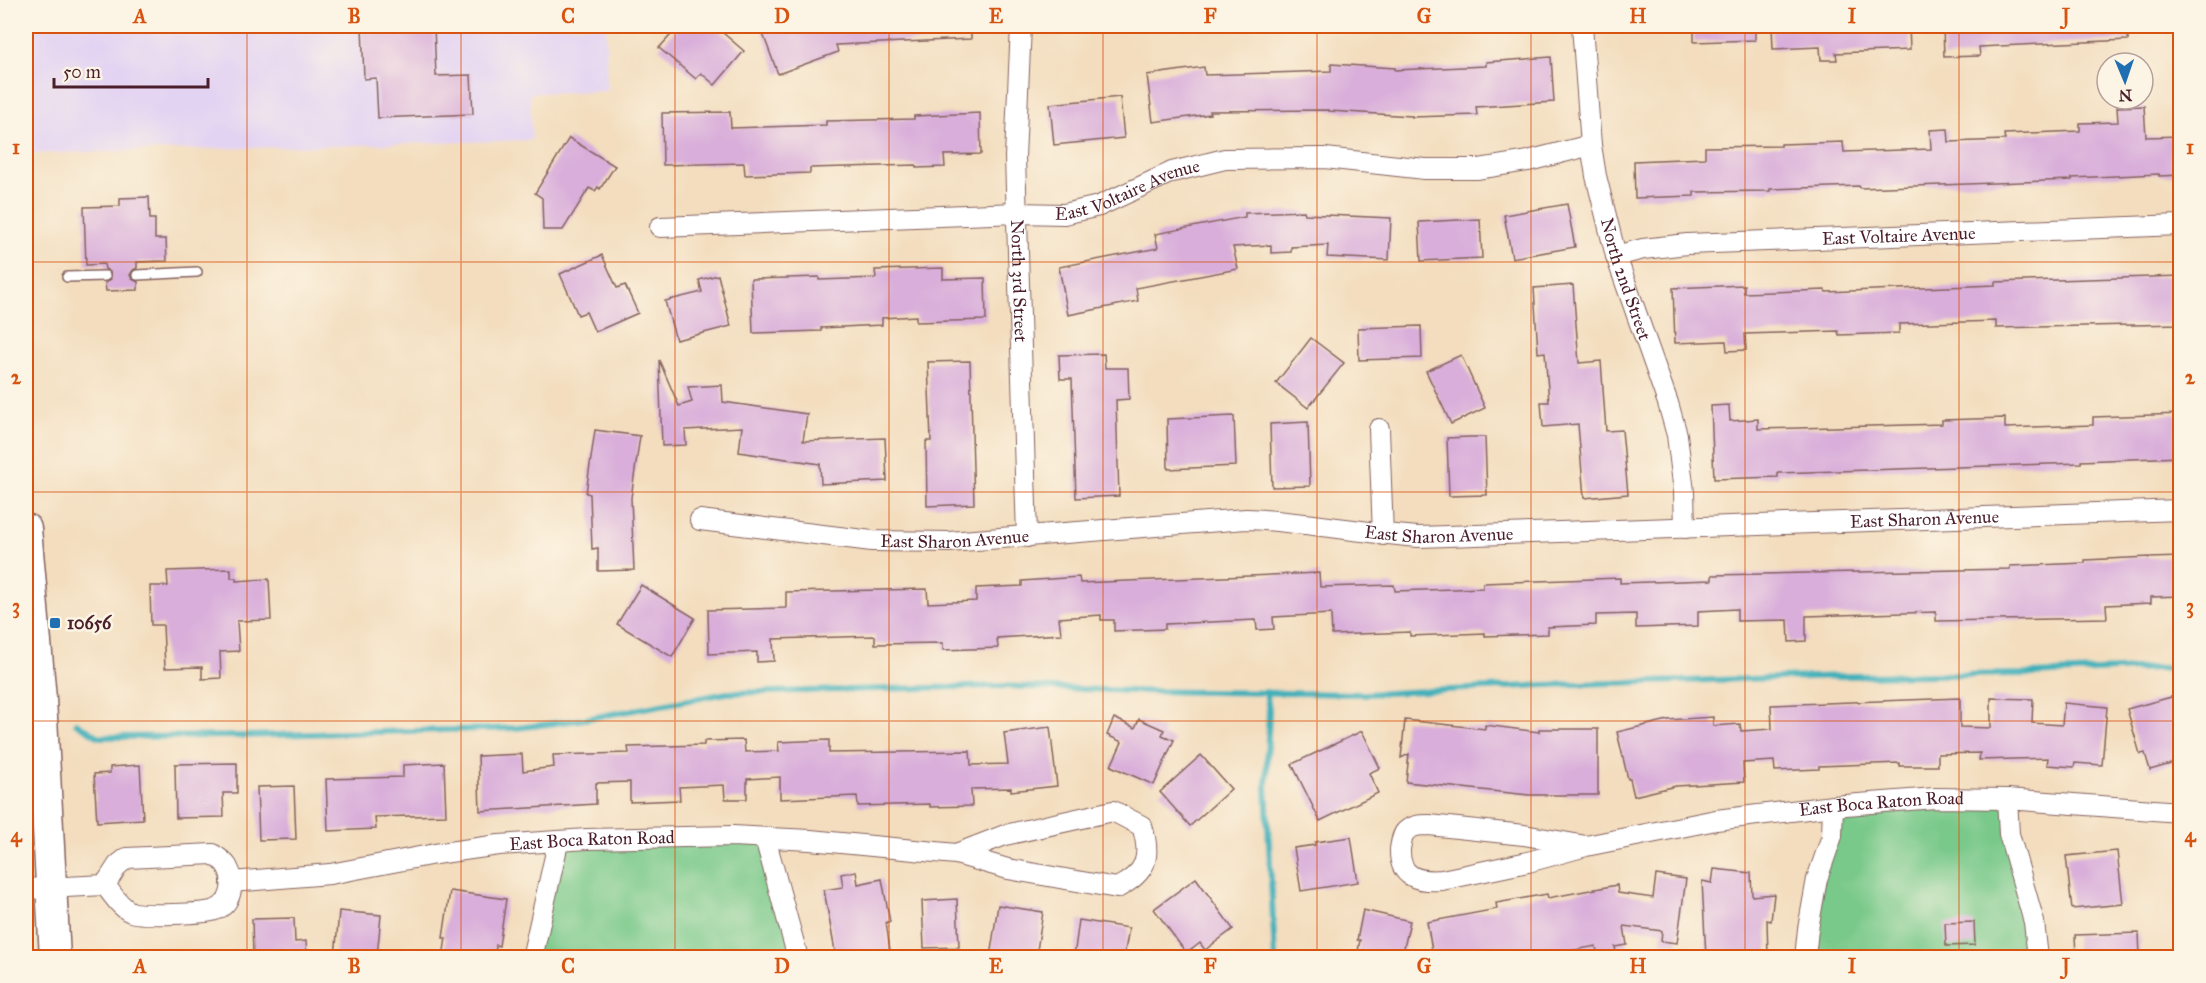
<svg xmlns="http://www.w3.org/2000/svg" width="2206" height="983" font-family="'IM FELL Great Primer',serif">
<rect width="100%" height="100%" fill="#fcf5e5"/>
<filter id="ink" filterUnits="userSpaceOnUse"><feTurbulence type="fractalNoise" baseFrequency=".0167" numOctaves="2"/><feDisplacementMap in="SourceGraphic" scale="12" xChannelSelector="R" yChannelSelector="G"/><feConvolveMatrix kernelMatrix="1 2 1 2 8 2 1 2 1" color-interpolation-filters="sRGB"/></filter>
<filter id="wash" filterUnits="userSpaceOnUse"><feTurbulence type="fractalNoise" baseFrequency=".008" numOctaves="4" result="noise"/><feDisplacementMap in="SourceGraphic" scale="24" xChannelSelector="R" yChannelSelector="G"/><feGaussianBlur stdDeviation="1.35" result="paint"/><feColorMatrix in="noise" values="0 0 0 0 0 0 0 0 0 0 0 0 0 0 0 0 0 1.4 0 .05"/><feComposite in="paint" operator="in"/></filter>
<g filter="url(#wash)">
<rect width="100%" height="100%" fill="#f3ddbe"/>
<path fill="#e3d3f3" d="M26 26H606L607 91 530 93 532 140 26 154Z"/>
<g fill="#79c98a" stroke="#62745a" stroke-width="1.5">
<path d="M2007 799 2038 957 1805 958 1833 806Z"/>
<path d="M765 838 798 958H532L558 843Z"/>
</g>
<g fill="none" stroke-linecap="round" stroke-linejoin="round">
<g stroke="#40b0ba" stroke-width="6">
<path d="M1266 692 1269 710 1266 787 1275 958"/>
<path d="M76 723 99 737 239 736 517 728 579 720 727 693 1001 686 1132 691 1366 694 1546 685 1846 676 2033 674 2180 667"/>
</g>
</g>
<g id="blocks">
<g fill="#d9aeda">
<path d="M362 26H434L436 76 471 75 473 114 378 118 376 78 364 79Z"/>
<path d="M679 26H715L744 51 715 85 701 73 696 79 659 48Z"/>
<path d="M760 26H971V39L836 45 838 52 778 74Z"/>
<path d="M1694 26H1755V40L1694 42Z"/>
<path d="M1772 26H1909L1910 50 1836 53 1837 60H1821L1820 47 1773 49Z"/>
<path d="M1943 26H2128V40L1979 47 1980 56 1944 57Z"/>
<path d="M1551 57 1554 102 1476 107 1477 115 1412 117V116L1329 111V110L1210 111V114L1153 122 1147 75 1204 67 1205 75 1331 71V64L1395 68V70L1486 66V62Z"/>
<path d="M1120 97 1124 138 1054 145 1050 104Z"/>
<path d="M2144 106 2146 137 2181 136V175L2159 176V174L2072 178V180L1860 188 1859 186 1770 189V191L1694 192V196L1635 198 1634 161 1705 158V147L1781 146V144L1843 142 1844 152 1931 149 1930 130 1948 129 1949 142 2005 140 2004 134 2080 131V123L2118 122 2117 107Z"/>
<path d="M730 112 731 128 826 125V121L914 119V116L980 113 981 154 944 155 945 167 916 168V165L810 168V173L745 175 744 163 663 165 662 113Z"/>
<path d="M569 138 615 166 600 189 598 187 595 191 589 188 563 230H543L542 198 535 193Z"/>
<path d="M149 197 150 219H155V239H166L167 261 137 262V268L133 270 130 275 132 279 138 282V290L106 291 105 283 111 279 110 272 105 269 104 264 86 265 84 207 120 206V198Z"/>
<path d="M1567 204 1575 247 1512 258 1504 215Z"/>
<path d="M1304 211 1305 214 1391 218 1389 260 1327 257 1328 245 1291 247V252L1271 253V245L1233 247 1238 269 1136 288 1138 301 1068 315 1059 267 1158 248 1155 234 1245 217V213Z"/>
<path d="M1480 219 1482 258 1421 261 1419 222Z"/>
<path d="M602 255 617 288 625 285 638 313 595 332 586 312 578 315 560 274Z"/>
<path d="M943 268V279L985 278 986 320 916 322V316L882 318V325L821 328V331L753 333 751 279 819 277V280L876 278 875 270Z"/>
<path d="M718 275 731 326 676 340 665 301 702 292 699 280Z"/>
<path d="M2181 276V324L1996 328V321L1899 324V333L1839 335 1838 331 1745 334 1746 350 1727 351 1726 341 1675 343 1673 288 1744 285V293L1825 290 1826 292 1995 285V282Z"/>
<path d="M1573 285 1579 363 1601 361 1606 431 1622 430 1628 494 1584 498 1578 424 1543 427 1541 402H1549L1545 352 1538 353 1534 288Z"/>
<path d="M1421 326 1422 358 1359 360 1358 328Z"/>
<path d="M1311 338 1344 363 1308 408 1276 383Z"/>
<path d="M1104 354 1105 368H1128L1129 399 1116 400 1119 496 1076 498 1072 379H1060L1059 355Z"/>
<path d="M1461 355 1485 408 1451 424 1426 371Z"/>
<path d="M659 360 679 406 692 402 688 387 722 385 723 402 807 414 803 441 885 438 887 481 821 484 820 464 739 452 742 427 685 430 686 445 662 446Z"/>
<path d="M970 361 974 504 927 506 926 441H931L928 362Z"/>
<path d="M1729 405 1730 421 1758 419V429L1942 424V420L2005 418V428L2093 425V417L2181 414V457L2081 461V463L1778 473V477L1714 479 1711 406Z"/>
<path d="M1234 416 1236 466 1168 469 1167 419Z"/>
<path d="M1308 422 1310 486 1272 487 1270 424Z"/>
<path d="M595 430 640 436 631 498 634 570 598 571V548L592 549 590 494 586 493Z"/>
<path d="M1469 437H1485L1487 495 1449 496 1447 438Z"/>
<path d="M2149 557V558L2181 557V596L2151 597V603L2106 605 2107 618 1936 621V612L1806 616V641L1789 642 1788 620 1737 621V609L1698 611V626L1636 628V614L1596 615V625L1548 627V634L1485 636V633L1410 636V632L1332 635 1331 614 1273 617 1274 629 1257 630 1256 620 1165 624V629L1114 631V620H1101V615L1059 618 1061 634 997 638 998 648 943 650V643L875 644V636L773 639 774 661 757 662V652L709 654 708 610 786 608V592L927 589 928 603 976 601V588L1022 586V581L1079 577 1080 583 1319 573 1320 587 1394 585 1395 591 1483 588V583L1620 578V583L1712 580V575L2010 569V566L2085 563V560Z"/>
<path d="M231 569V578H236V581L269 579 271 620 237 621 239 651 220 652 221 678 202 679V667L165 668 163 625H151L150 586H168L167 571Z"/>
<path d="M641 585 695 618 672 657 617 624Z"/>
<path d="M2175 696 2181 716V761L2150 770 2145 753 2140 754 2127 709Z"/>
<path d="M1960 698V727L1991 728V698L2033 699 2032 723 2062 725 2064 703 2107 707 2102 765 2075 763 2074 767 2047 765 2048 758 1979 760 1980 753 1938 754V766H1900V763L1819 766V769L1775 771 1774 761 1743 763 1744 782 1676 786 1634 796 1630 779H1628L1617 732 1668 720 1713 717V726L1740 724 1741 731 1772 729 1771 705Z"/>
<path d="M1114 718 1135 728 1139 719 1164 730 1162 735 1174 740 1154 785 1111 766 1122 742 1107 735Z"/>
<path d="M1405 720 1485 729V725L1539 732V729H1598V795H1529L1406 782 1409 754 1401 758Z"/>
<path d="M1050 727 1057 786 1011 791V788L971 789 972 806 930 807V804L858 806 857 796 780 799V777L747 779V799H725L724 785 679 787 680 800 630 802V782L596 783V804L480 811 478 756 522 754 523 771 554 767 553 755 629 753 628 747 704 745V741L744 740 745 752 779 751 778 742 829 740V753L970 751 971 765 1008 764 1004 733Z"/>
<path d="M1362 731 1380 768 1369 773 1378 793 1320 821 1292 764Z"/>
<path d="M1201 755 1231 789 1190 826 1160 792Z"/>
<path d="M237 763V793H223L224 817 176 818 175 764Z"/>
<path d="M444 763 446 815 375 817 376 829 328 831 326 779 403 777V765Z"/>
<path d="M140 765 143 819 97 822 94 774 110 773V767Z"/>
<path d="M294 786 296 839 259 840 257 787Z"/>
<path d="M1351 837 1358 882 1301 891 1294 848 1315 845V842Z"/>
<path d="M2117 851 2123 904 2072 909 2066 856Z"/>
<path d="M1714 869 1751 873 1752 896 1774 894 1771 921 1767 920 1768 957H1706L1702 881 1712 883Z"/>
<path d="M856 871 858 884 882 879 890 922H886L891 957H836L824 890 843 887 841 874Z"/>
<path d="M1656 875 1686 879 1677 943 1661 941 1662 931 1624 926 1627 945 1615 947 1617 957H1598L1596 946 1558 953V957H1444V954L1433 956 1427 922 1497 909 1496 903 1547 894 1548 898 1617 885 1618 893 1653 898Z"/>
<path d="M1196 878 1233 929 1205 950 1200 943 1191 950H1184L1154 909Z"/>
<path d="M450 891 506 899 499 946 496 945 495 957H443L446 938H443Z"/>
<path d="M957 899 959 947 924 948 922 901Z"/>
<path d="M998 905 1043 912 1036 957H990Z"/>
<path d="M1363 910 1410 921 1402 957H1357L1360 940H1357Z"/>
<path d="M339 911 381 915 377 957H335Z"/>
<path d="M294 918 295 942 306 941 307 957H253L252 919Z"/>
<path d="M1079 920 1129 928 1124 957H1074Z"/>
<path d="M1974 922 1975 945 1946 946 1945 923Z"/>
<path d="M2139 933 2140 957H2076L2075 935Z"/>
</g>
</g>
</g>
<g filter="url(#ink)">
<use href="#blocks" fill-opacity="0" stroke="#85625e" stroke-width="1.5"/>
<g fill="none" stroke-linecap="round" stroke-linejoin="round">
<defs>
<g id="lane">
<path d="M137 275 197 272"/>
<path d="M67 277 105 276"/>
</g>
<g id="street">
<path id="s1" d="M1021 26 1015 157 1027 537"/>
<path id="s2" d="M1582 26 1591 145 1596 176 1616 256 1668 403 1677 435 1684 492 1685 528"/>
<path id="s3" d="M660 227 1017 213 1064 214 1099 206 1172 172 1225 159 1325 158 1425 169H1478L1528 161 1591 145"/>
<path id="s4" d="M1616 256 1643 249 1687 244 2180 225"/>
<path d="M1379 429 1383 535"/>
<path id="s5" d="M700 520 872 541 949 542 1246 519C1304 521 1360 533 1419 537L2180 510"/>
<path d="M2007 799 2009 834 2034 922 2038 958"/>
<path d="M765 838 798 958"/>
<path id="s6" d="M1586 846 1524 835 1429 825C1421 825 1413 825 1406 831 1402 835 1401 843 1400 849 1399 877 1417 882 1442 880L1528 862 1586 846 1716 820 1833 806 1935 798 2007 799 2180 812"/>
<path d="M213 854C218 858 224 861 227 866 236 881 232 904 215 910 205 914 142 916 131 912 120 907 112 894 105 885L118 865 127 858Z"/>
<path id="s7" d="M231 882 330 874 435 854 499 845 587 839 733 836 810 840 956 854 1008 869 1117 888C1146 873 1152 858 1142 826L1113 811 1005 835 956 854"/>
<path d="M26 889 105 885"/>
<path d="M532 958 558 843"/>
<path d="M1805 958 1808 929 1817 879 1832 836 1833 806"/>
</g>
<path id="primary" d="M26 529 41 699 55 958"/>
</defs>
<use href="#lane" stroke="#85625e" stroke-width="12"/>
<use href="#street" stroke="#85625e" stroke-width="22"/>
<use href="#primary" stroke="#85625e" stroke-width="33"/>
<use href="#lane" stroke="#fff" stroke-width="9"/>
<use href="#street" stroke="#fff" stroke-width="20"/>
<use href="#primary" stroke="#fff" stroke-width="30"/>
</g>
</g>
<path fill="none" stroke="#d8530f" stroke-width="1.5" stroke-opacity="0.55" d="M247 26V958M461 26V958M675 26V958M889 26V958M1103 26V958M1317 26V958M1531 26V958M1745 26V958M1959 26V958M26 262H2180M26 492H2180M26 721H2180"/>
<rect fill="#1f6fb2" stroke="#fcf5e5" stroke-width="2" x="49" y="617" width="12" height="12" rx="3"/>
<g text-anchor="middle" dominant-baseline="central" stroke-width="5" stroke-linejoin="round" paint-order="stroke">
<g font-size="18" fill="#4a1f2b" stroke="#fcf5e5">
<text stroke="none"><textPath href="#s3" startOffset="472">East Voltaire Avenue</textPath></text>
<text stroke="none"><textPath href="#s4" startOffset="284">East Voltaire Avenue</textPath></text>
<text stroke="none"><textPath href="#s2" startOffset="258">North 2nd Street</textPath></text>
<text stroke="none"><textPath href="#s1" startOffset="255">North 3rd Street</textPath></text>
<text stroke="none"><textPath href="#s5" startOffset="1228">East Sharon Avenue</textPath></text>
<text stroke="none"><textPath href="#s5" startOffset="742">East Sharon Avenue</textPath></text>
<text stroke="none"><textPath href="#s5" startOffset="256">East Sharon Avenue</textPath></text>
<text stroke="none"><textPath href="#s6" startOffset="711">East Boca Raton Road</textPath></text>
<text stroke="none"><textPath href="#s7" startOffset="364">East Boca Raton Road</textPath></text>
</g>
<g font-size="18" font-weight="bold" fill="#4a1f2b" stroke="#fcf5e5" text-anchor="start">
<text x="67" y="623">10656</text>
</g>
</g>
<rect width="2206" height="983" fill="none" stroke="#fcf5e5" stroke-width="66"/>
<g transform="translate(2125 81) rotate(178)"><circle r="28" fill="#fcf5e5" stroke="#b59f9b" stroke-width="1.5"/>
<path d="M0-4.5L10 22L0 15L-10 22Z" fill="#1f6fb2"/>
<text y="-9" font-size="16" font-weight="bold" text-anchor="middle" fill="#4a1f2b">N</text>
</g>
<path d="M54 78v9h154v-9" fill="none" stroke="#4a1f2b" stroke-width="3"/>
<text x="63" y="78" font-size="18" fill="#4a1f2b" stroke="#fcf5e5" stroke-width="4.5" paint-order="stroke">50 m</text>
<rect x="33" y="33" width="2140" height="917" fill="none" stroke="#d8530f" stroke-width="2"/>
<g font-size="20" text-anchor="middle" font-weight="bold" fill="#d8530f">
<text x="140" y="23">A</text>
<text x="354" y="23">B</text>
<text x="568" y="23">C</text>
<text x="782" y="23">D</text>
<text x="996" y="23">E</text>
<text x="1210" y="23">F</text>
<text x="1424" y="23">G</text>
<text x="1638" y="23">H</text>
<text x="1852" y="23">I</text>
<text x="2066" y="23">J</text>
<text x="16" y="154">1</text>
<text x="2190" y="154">1</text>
<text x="16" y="384">2</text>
<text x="2190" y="384">2</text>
<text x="16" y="613">3</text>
<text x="2190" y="613">3</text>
<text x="16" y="842">4</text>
<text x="2190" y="842">4</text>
<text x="140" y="973">A</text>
<text x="354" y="973">B</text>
<text x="568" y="973">C</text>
<text x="782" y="973">D</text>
<text x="996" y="973">E</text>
<text x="1210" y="973">F</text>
<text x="1424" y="973">G</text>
<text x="1638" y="973">H</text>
<text x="1852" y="973">I</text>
<text x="2066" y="973">J</text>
</g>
</svg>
